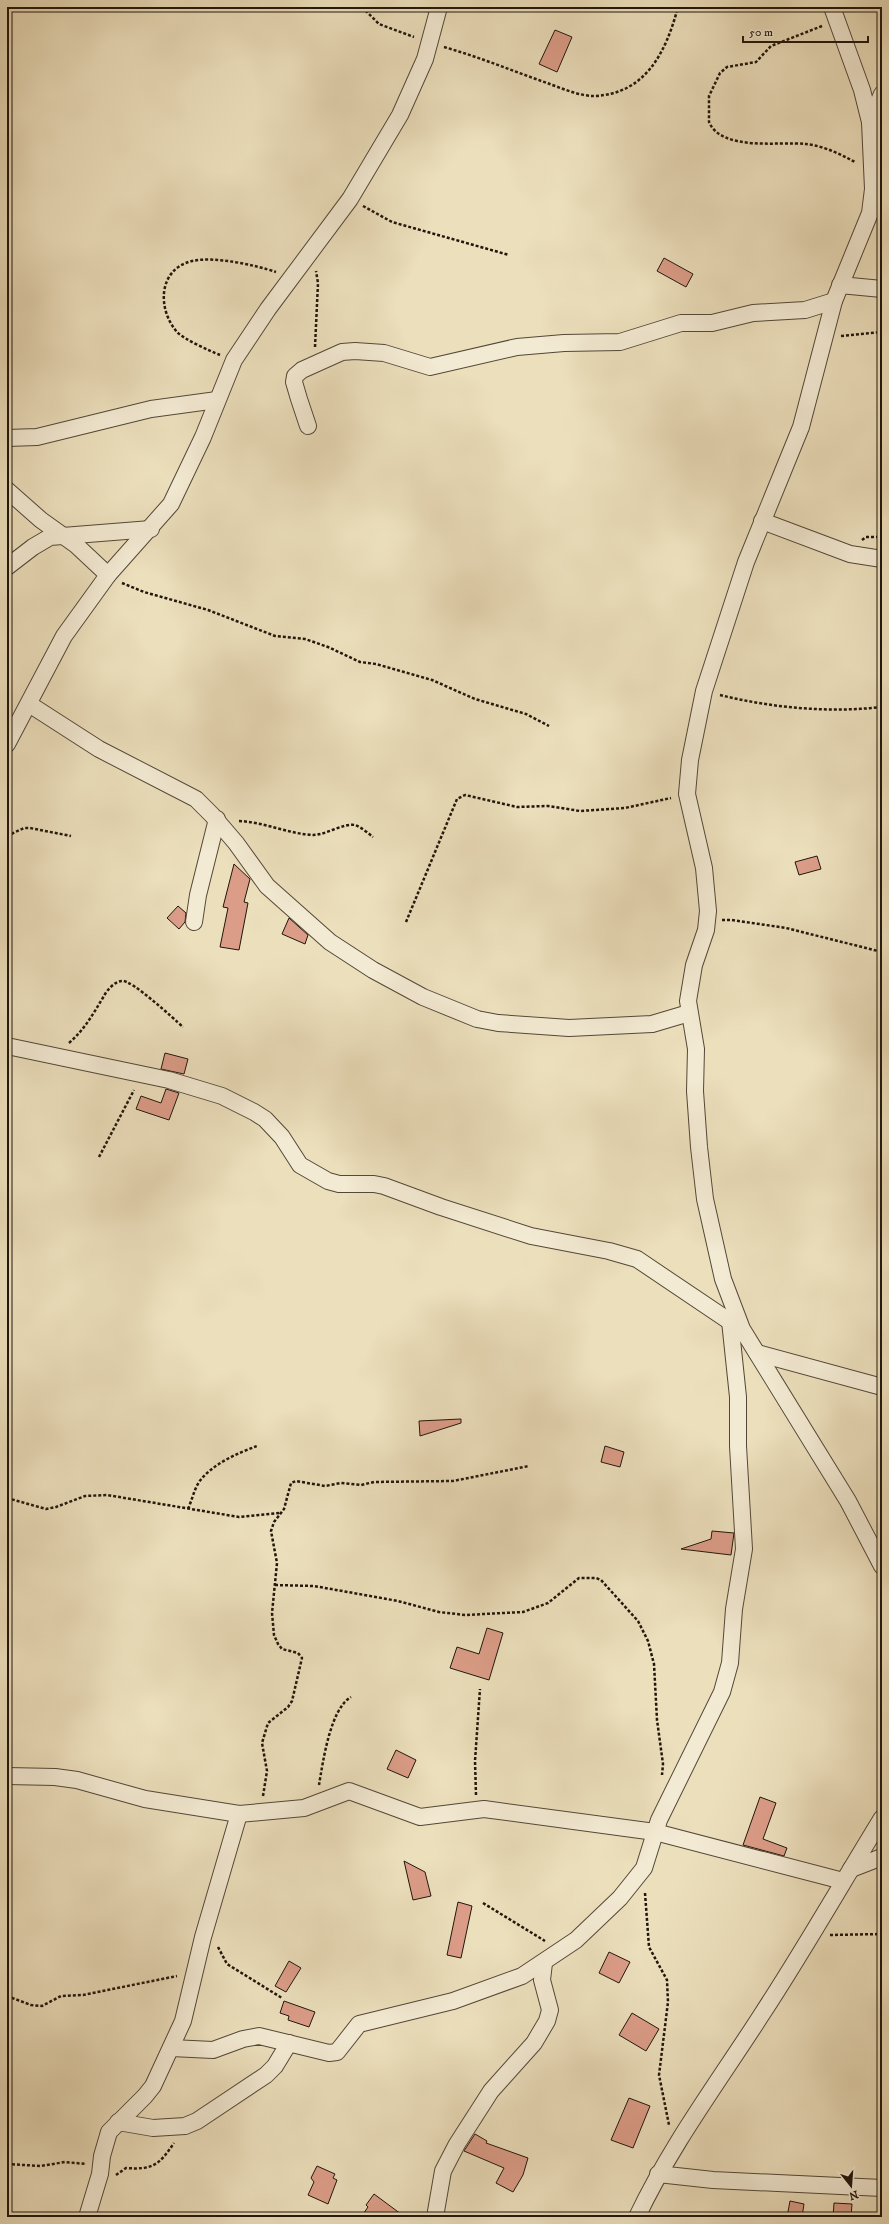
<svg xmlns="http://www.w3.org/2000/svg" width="889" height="2224" font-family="'IM FELL DW Pica',serif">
<rect width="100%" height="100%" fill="#ecdfbc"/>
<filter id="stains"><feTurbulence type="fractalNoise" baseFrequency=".005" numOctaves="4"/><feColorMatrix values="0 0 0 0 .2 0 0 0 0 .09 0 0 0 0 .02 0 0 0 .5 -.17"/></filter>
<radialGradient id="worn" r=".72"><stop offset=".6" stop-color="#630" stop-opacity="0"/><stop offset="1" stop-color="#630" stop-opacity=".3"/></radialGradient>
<g fill="#dc9d88" stroke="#20160c">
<path d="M555 30 572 37 557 72 539 64Z"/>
<path d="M664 258 693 274 686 287 657 271Z"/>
<path d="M817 856 821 869 799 875 795 862Z"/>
<path d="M234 864 250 879 244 902 248 903 239 950 220 947 228 908 223 907Z"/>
<path d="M178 906 186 913 185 922 179 929 167 918Z"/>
<path d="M289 918 308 935 305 944 282 934Z"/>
<path d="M165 1053 188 1059 184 1074 161 1069Z"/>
<path d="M166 1089 179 1093 169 1120 136 1109 141 1096 161 1103Z"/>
<path d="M461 1419V1423L420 1436 419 1421Z"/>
<path d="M605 1446 624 1452 620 1467 601 1462Z"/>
<path d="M712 1531 734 1533 731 1555 681 1549 711 1539Z"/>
<path d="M487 1628 503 1633 489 1680 450 1668 457 1647 479 1654Z"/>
<path d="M396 1750 416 1760 408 1778 387 1769Z"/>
<path d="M760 1797 776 1803 763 1839 787 1848 784 1856 743 1845Z"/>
<path d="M404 1861 425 1872 431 1896 413 1900Z"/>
<path d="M458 1902 472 1906 461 1958 447 1955Z"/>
<path d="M609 1952 630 1962 619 1983 599 1973Z"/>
<path d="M289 1961 301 1968 286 1992 275 1986Z"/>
<path d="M284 2001 315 2012 309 2027 288 2020 289 2016 280 2013Z"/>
<path d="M632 2013 659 2029 646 2051 619 2035Z"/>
<path d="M629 2098 650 2106 633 2148 611 2140Z"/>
<path d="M475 2134 487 2141 486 2143 528 2158 523 2175 513 2192 496 2183 504 2168 464 2151Z"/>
<path d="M317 2166 335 2174 333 2178 337 2180 328 2204 308 2195 314 2182 311 2178Z"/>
<path d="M374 2194 405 2217H361L368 2207 366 2205Z"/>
<path d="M790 2201 804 2204 802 2217H787Z"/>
<path d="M834 2203 852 2204 851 2217H833Z"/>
</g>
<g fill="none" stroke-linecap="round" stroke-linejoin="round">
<defs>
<g id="minor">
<path d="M832 7 862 90 870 122 873 189 870 213 834 301 801 427 746 562 704 691 690 760 687 794 704 868 708 911 706 930 694 965 688 1001 696 1049 695 1091 699 1147 705 1199 723 1279 742 1329 848 1501 882 1566"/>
<path d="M870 122 882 94"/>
<path d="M840 285 882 289"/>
<path d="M308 426 299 399 294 382 295 376 302 370 342 352 355 351 384 353 430 367 517 347 564 343 620 342 681 323H712L753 313 805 310 834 301"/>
<path d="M7 438 37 437 151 409 217 400"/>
<path d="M7 490 41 520 76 545 108 575"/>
<path d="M762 521 850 554 882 559"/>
<path d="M7 567 33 547 50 537 151 529"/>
<path d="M29 704 99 749 196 799 212 815 236 843 267 886 330 942 373 970 423 997 477 1019 498 1023 569 1028 652 1024 689 1013"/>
<path d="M7 744 64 636 108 575 171 504 203 437 234 360 268 309 350 199 400 115 425 59 439 7"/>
<path d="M194 922 198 895 217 819"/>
<path d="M7 1046 169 1080 222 1096 254 1112 265 1119 282 1137 300 1165 328 1181 339 1184H374L384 1186 441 1207 531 1236 609 1251 637 1259 738 1327"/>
<path d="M757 1353 882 1387"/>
<path d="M7 1776 55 1777 77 1780 145 1799 239 1814 304 1808 349 1791 420 1817 484 1809 655 1832 843 1881"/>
<path d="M851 1869 882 1857"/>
<path d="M171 2048 213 2050 243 2039 259 2036 329 2053 337 2052 359 2024 453 2001 522 1976 576 1940 620 1898 644 1868 659 1820 722 1692 730 1663 734 1609 744 1549 738 1446V1397L730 1321"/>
<path d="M118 2122 153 2128 185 2126 197 2121 266 2075 275 2066 289 2043"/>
<path d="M658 2174 713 2180 882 2188"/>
<path d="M87 2217 100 2174 102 2156 109 2132 145 2096 153 2086 183 2021 203 1937 239 1814"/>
<path d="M435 2217 443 2171 457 2144 491 2091 534 2043 547 2021 550 2010 542 1980 544 1963"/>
<path d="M637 2217C671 2145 719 2081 762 2014 804 1950 842 1883 882 1818"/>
</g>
</defs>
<use href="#minor" stroke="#534838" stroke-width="18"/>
<g stroke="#20160c" stroke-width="2.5" stroke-dasharray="3 2" stroke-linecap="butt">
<path d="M362 7 379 24 414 37"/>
<path d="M822 26 771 46 756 62 727 67 720 73 709 96V122C722 152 780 141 806 144 824 146 840 154 855 162"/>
<path d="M444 47C479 57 513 71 547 83 561 88 579 96 594 96 646 94 666 52 678 7"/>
<path d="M363 206 392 222 509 255"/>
<path d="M841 336 882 332"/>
<path d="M315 347 318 283 316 271"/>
<path d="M220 355C210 351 185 340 177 332 157 309 158 269 192 261 214 256 255 265 276 272"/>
<path d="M862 540 866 537H882"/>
<path d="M122 583 144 592 208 610 275 636 305 639 328 647 360 662 376 664 432 680 475 699 526 714 549 726"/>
<path d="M720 695C773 708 828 713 882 707"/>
<path d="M239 821C264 822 289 834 313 835 326 835 343 823 355 825 361 827 368 833 373 837"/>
<path d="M7 836 24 828H30L71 836"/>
<path d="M722 920H732L786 928 882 952"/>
<path d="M406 922 457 799 465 795 517 807 548 806 580 811 625 808 671 798"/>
<path d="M69 1043C85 1029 93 1014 104 996 107 990 115 981 122 981 131 979 174 1019 183 1027"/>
<path d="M99 1157 134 1090"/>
<path d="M7 1498 46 1509 56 1507 85 1496 107 1495 239 1517 280 1513"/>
<path d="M188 1509C192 1500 194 1490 199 1482 212 1464 238 1453 257 1446"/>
<path d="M275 1585 314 1586 398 1601 439 1612 465 1615 523 1612 548 1603 579 1578H596L601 1580 638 1621 648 1641 654 1664 657 1720 663 1764 662 1775"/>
<path d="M319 1785C323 1762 330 1709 351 1697"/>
<path d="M476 1795 475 1761 480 1689"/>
<path d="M263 1796 267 1771 262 1743 268 1723 288 1707 292 1701 302 1658 298 1653 282 1649 278 1644 274 1635 272 1613 277 1563 271 1531 274 1522 284 1509 291 1483 296 1481 325 1486 341 1483 361 1485 374 1482 453 1481 529 1466"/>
<path d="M645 1893 649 1947 667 1980 668 2002 659 2075 669 2125"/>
<path d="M483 1903 545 1941"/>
<path d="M830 1935 882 1934"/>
<path d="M218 1947 227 1964 282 1998"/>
<path d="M7 1996 31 2005 42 2006 61 1996 83 1995 177 1976"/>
<path d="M7 2164 41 2166 65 2162 86 2164"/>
<path d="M116 2175 126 2168C153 2170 159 2165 174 2143"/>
</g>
<use href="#minor" stroke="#f3ead3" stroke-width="16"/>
</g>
<rect width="889" height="2224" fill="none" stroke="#ecdfbc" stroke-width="24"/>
<rect x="8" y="8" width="873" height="2208" fill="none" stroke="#20160c" stroke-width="2"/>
<rect x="12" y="12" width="865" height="2200" fill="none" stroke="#20160c"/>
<g transform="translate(851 2186) rotate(163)" stroke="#f3ead3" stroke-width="3" paint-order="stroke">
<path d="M0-3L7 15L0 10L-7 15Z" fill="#20160c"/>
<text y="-6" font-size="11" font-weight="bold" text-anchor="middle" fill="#20160c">N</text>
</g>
<path d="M743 36v6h125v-6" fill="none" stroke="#20160c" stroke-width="2"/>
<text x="749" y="36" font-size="12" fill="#20160c" stroke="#f3ead3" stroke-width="3" paint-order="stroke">50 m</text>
<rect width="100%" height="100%" filter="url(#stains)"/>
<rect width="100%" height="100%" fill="url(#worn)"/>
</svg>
